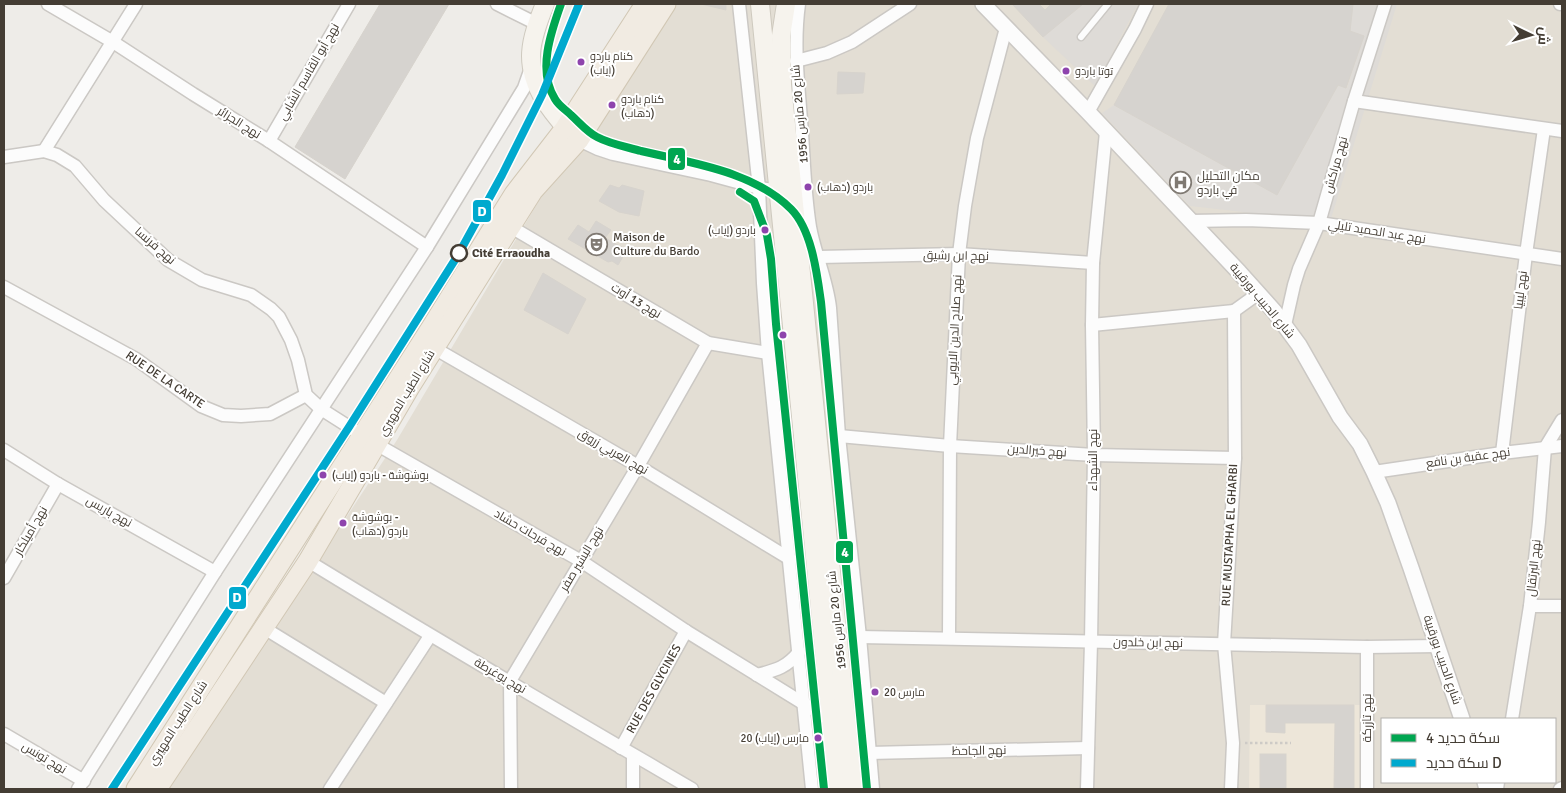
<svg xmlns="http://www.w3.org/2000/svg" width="1566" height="793" font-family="Signika,Cairo,sans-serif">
<rect width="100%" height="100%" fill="#eeece8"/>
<path fill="#e3ded4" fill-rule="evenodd" d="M666 4H1562V789H168L397 440 579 133ZM1382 719H1555V782H1382Z"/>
<path fill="#ede6d9" d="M1250 705H1361V789H1249Z"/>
<g fill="#dedbd7">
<path d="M1083 4H1138L1095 86 1043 37Z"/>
<path d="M1353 4H1397L1330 222 1190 206 1102 113 1114 105 1277 195 1338 85 1347 88 1364 36 1350 31Z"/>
</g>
<g fill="#d6d3cf" stroke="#d7d3cd">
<path d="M380 4H449L345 179 295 147Z"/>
<path d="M701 4H726V10Z"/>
<path d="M1012 4H1039L1045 10 1051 4H1083L1043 37Z"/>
<path d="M1169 4H1353L1350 31 1364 36 1346 88 1338 85 1277 195 1114 105Z"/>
<path d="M838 72 865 73 863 93 837 94Z"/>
<path d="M610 185 619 188 622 185 644 191 639 216 619 212 599 201Z"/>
<path d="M596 221 611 230 605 238 627 250 618 265 612 261 608 262 568 239 578 225 589 232Z"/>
<path d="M543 273 586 299 568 334 524 310Z"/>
<path d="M1266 705H1354V789H1334L1335 723H1285V733L1266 732Z"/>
<rect x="1260" y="754" width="26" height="35"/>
</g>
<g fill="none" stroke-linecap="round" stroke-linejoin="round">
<defs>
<path id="service" d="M1081 37 1108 4"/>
<g id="minor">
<path d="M48 4 113 42 193 94 269 141 427 247"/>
<path d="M497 4 537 24"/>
<path d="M739 4 759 188 763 283 768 353 812 789"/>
<path d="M799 4C793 47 799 89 802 133 804 164 805 196 810 227 815 255 827 280 830 308L839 436 860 637 873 789"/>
<path d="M1560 4H1562"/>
<path d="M796 61 827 53 852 42 910 4"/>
<path d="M1354 101 1562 131"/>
<path d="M1088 112 1135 29 1147 4"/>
<path d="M579 140 598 149 613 154 711 175 759 188 787 192"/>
<path d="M269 141 349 4"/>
<path d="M44 151 136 4"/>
<path d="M4 157 44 151 57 155 75 166 104 200 168 260 202 280 251 295 271 309 279 317 291 340 298 360 306 395 321 409 376 444 581 561 686 631 835 723"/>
<path d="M1191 221 1246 220 1319 223 1562 259"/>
<path d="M511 227 708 343 768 353"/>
<path d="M819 257 959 254 1093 263"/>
<path d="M4 287 136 359 201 406 223 415 241 416 270 414 306 395"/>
<path d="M1092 325 1234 311"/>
<path d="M1285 325 1294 285 1299 269 1319 223 1354 101 1385 4"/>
<path d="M434 348 638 466 790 559"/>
<path d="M839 436 950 446 1094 455 1235 458"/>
<path d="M4 450 58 484 215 572"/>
<path d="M1502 453 1526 254 1544 129"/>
<path d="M1374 472 1502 453 1562 446"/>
<path d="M308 561C435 639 564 714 692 789"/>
<path d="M4 578 58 484"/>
<path d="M1530 606H1562"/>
<path d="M264 628 386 703"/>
<path d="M860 637 1367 647 1437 646"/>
<path d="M949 637 950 446 959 254 965 206 977 138 1006 28"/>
<path d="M1367 647V789"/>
<path d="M757 675C776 670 786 668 799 652"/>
<path d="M1512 719 1530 606 1539 522 1545 448 1562 420"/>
<path d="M4 734 84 781"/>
<path d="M621 748 686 631"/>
<path d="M869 753 1088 748"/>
<path d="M78 789 215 572 427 247 524 88 531 68"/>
<path d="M330 789 430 636"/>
<path d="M511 789 510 681 638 466 708 343"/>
<path d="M633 789V755"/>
<path d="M1087 789 1091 642 1094 455 1092 325 1093 263 1106 132"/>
<path d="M1231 789 1233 743 1224 644 1235 458 1234 311 1259 293"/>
<path d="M1497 789 1498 782"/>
<path d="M1560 789 1562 788"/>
</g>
<g id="tertiary">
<path d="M983 4 1088 112 1239 272 1274 311 1299 345 1340 417 1360 444 1374 472 1388 503 1411 568 1462 719"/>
<path d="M1485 782 1487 789"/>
</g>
<g id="secondary">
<path d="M545 4C530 41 523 64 545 101 554 114 563 126 575 137"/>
<path d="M760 4 838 789"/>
<path d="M786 4 781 36 782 85 853 789"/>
</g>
<g id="primary">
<path d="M136 789 432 326 514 194 565 128 645 4"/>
<path d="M157 789 308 561 410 387 533 191 579 140 666 4"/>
</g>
</defs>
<use href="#service" stroke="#cbc8c4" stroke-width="9"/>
<use href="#minor" stroke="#cbc8c4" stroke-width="15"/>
<use href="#tertiary" stroke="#cbc8c4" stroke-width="18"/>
<use href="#secondary" stroke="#cec9be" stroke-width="20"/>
<use href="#primary" stroke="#d1c7b4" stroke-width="21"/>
<path stroke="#cdcac6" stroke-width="2.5" stroke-dasharray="2.5 2.5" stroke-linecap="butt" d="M1245 743H1291"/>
<use href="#service" stroke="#fcfcfc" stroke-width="6"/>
<use href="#minor" stroke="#fcfcfc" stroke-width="12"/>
<use href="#tertiary" stroke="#fcfcfc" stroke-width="15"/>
<use href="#secondary" stroke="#f6f3ed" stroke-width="18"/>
<use href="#primary" stroke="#f1ebe2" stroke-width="19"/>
<defs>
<g id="rail-1">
<path d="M561 4C551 32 537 71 555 99 559 106 566 110 571 115 580 123 587 132 597 137 610 144 627 147 641 151 691 163 753 171 791 209 812 230 817 274 821 302L867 789"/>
<path d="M740 192 754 201 767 235 771 259 776 324 824 789"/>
</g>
<path id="rail-2" d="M112 789 349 427 458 255 502 175 542 95 579 4"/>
</defs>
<use href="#rail-1" stroke="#fff" stroke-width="11"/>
<use href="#rail-2" stroke="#fff" stroke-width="11"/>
<use href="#rail-1" stroke="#00a651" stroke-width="8"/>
<use href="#rail-2" stroke="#00a9ce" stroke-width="8"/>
</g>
<defs>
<symbol id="hospital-ring" viewBox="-11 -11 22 22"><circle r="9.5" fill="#fff" stroke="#807a73" stroke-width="1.5"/><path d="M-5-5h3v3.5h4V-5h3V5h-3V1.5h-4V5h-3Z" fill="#807a73"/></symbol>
<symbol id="theatre-ring" viewBox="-11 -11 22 22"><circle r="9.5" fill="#fff" stroke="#807a73" stroke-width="1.5"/><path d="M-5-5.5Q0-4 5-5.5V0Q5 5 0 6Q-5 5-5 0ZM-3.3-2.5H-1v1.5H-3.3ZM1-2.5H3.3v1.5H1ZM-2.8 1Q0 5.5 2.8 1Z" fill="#807a73"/></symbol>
</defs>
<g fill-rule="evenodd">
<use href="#hospital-ring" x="1168" y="170" width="25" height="25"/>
<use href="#theatre-ring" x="584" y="232" width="25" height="25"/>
</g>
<g fill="#8e44ad" stroke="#fff" stroke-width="2">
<circle cx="581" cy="62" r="4.5"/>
<circle cx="1066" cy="71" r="4.5"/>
<circle cx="612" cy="105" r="4.5"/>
<circle cx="808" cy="187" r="4.5"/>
<circle cx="765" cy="230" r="4.5"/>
<circle cx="783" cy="335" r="4.5"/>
<circle cx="323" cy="475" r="4.5"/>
<circle cx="343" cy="523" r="4.5"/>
<circle cx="875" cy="692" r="4.5"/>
<circle cx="818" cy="738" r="4.5"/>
</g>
<circle fill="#fff" stroke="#443d34" stroke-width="2.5" cx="459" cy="253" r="8"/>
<g text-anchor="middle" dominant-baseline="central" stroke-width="4" stroke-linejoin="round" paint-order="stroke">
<g font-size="11" fill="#443d34" stroke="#fff" text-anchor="start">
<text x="590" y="56">كنام باردو<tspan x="590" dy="14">(إياب)</tspan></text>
<text x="1075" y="71">توتا باردو</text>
<text x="621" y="99">كنام باردو<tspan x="621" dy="14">(ذهاب)</tspan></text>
<text x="817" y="187">باردو (ذهاب)</text>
<text x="756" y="230" text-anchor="end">باردو (إياب)</text>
<text x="332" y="475">بوشوشة - باردو (إياب)</text>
<text x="352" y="517">بوشوشة -<tspan x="352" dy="14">باردو (ذهاب)</tspan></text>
<text x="884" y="692">20 مارس</text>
<text x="809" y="738" text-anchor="end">20 مارس (إياب)</text>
</g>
<g font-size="12" fill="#443d34" stroke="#fff">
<text transform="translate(309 72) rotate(-60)">نهج أبو القاسم الشابي</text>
<text transform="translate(800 114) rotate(-95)">شارع 20 مارس 1956</text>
<text transform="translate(239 123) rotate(32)">نهج الجزائر</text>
<text transform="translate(1336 165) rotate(-74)">نهج مراكش</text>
<text transform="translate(1377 232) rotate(9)">نهج عبد الحميد تليلي</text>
<text transform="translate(155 246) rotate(41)">نهج فرنسا</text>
<text transform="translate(956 256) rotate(1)">نهج ابن رشيق</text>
<text transform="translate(1521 290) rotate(-83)">نهج ليبيا</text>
<text transform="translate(636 301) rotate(31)">نهج 13 أوت</text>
<text transform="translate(1262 301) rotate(50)">شارع الحبيب بورقيبة</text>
<text transform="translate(955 330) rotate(-87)">نهج صلاح الدين الايوبي</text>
<text transform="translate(165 380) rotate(34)">RUE DE LA CARTE</text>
<text transform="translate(407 393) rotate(-59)">شارع الطيب المهيري</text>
<text transform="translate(1037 451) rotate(4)">نهج خيرالدين</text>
<text transform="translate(613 452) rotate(30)">نهج العربي زروق</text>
<text transform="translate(1468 458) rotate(-8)">نهج عقبة بن نافع</text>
<text transform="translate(1093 460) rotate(-90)">نهج الشهداء</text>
<text transform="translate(109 512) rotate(29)">نهج باريس</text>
<text transform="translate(31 531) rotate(-60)">نهج أميلكار</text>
<text transform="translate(530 533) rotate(30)">نهج فرحات حشاد</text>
<text transform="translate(1230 535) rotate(-87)">RUE MUSTAPHA EL GHARBI</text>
<text transform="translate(582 559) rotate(-59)">نهج البشير صفر</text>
<text transform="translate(1534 568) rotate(-84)">نهج البرتقال</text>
<text transform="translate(837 620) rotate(-96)">شارع 20 مارس 1956</text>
<text transform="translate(1148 643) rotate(1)">نهج ابن خلدون</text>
<text transform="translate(1442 660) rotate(71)">شارع الحبيب بورقيبة</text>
<text transform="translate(500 676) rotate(30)">نهج يوغرطة</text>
<text transform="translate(654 689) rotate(-61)">RUE DES GLYCINES</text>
<text transform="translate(1367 718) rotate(-90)">نهج تازركة</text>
<text transform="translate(178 723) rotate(-57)">شارع الطيب المهيري</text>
<text transform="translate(979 751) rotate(-1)">نهج الجاحظ</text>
<text transform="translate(44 758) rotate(31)">نهج تونس</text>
</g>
<g font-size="12" fill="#443d34" stroke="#fff" text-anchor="start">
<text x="1197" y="176">مكان التحليل<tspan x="1197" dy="14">في باردو</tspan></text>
<text x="613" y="237">Maison de<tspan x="613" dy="14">Culture du Bardo</tspan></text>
</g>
<g font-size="12" font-weight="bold" fill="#443d34" stroke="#fff" text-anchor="start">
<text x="472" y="253">Cité Erraoudha</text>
</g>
</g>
<g stroke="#fff" stroke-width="2">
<rect x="667" y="147" width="19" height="24" rx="5" fill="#00a651"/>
<rect x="472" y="199" width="20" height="24" rx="5" fill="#00a9ce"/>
<rect x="835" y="540" width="19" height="24" rx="5" fill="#00a651"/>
<rect x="228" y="586" width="19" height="24" rx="5" fill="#00a9ce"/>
</g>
<g font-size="14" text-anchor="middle" font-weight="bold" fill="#fff">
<text x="677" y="164">4</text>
<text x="482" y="216">D</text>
<text x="845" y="557">4</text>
<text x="237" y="602">D</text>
</g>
<rect width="1566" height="793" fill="none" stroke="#443d34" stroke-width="10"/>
<rect x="1381" y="718" width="175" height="65" fill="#ffffff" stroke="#b4b1ae"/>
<rect x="1391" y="734" width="25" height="8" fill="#00a651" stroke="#b4b1ae"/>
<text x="1426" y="743" font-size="15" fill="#443d34">سكة حديد 4</text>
<rect x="1391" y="759" width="25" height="8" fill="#00a9ce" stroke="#b4b1ae"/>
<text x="1426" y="768" font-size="15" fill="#443d34">سكة حديد D</text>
<g transform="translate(1531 35) rotate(95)" stroke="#ffffff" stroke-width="4" paint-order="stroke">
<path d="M0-4L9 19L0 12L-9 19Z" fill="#443d34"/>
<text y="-8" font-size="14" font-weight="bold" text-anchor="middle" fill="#443d34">ش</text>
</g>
</svg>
